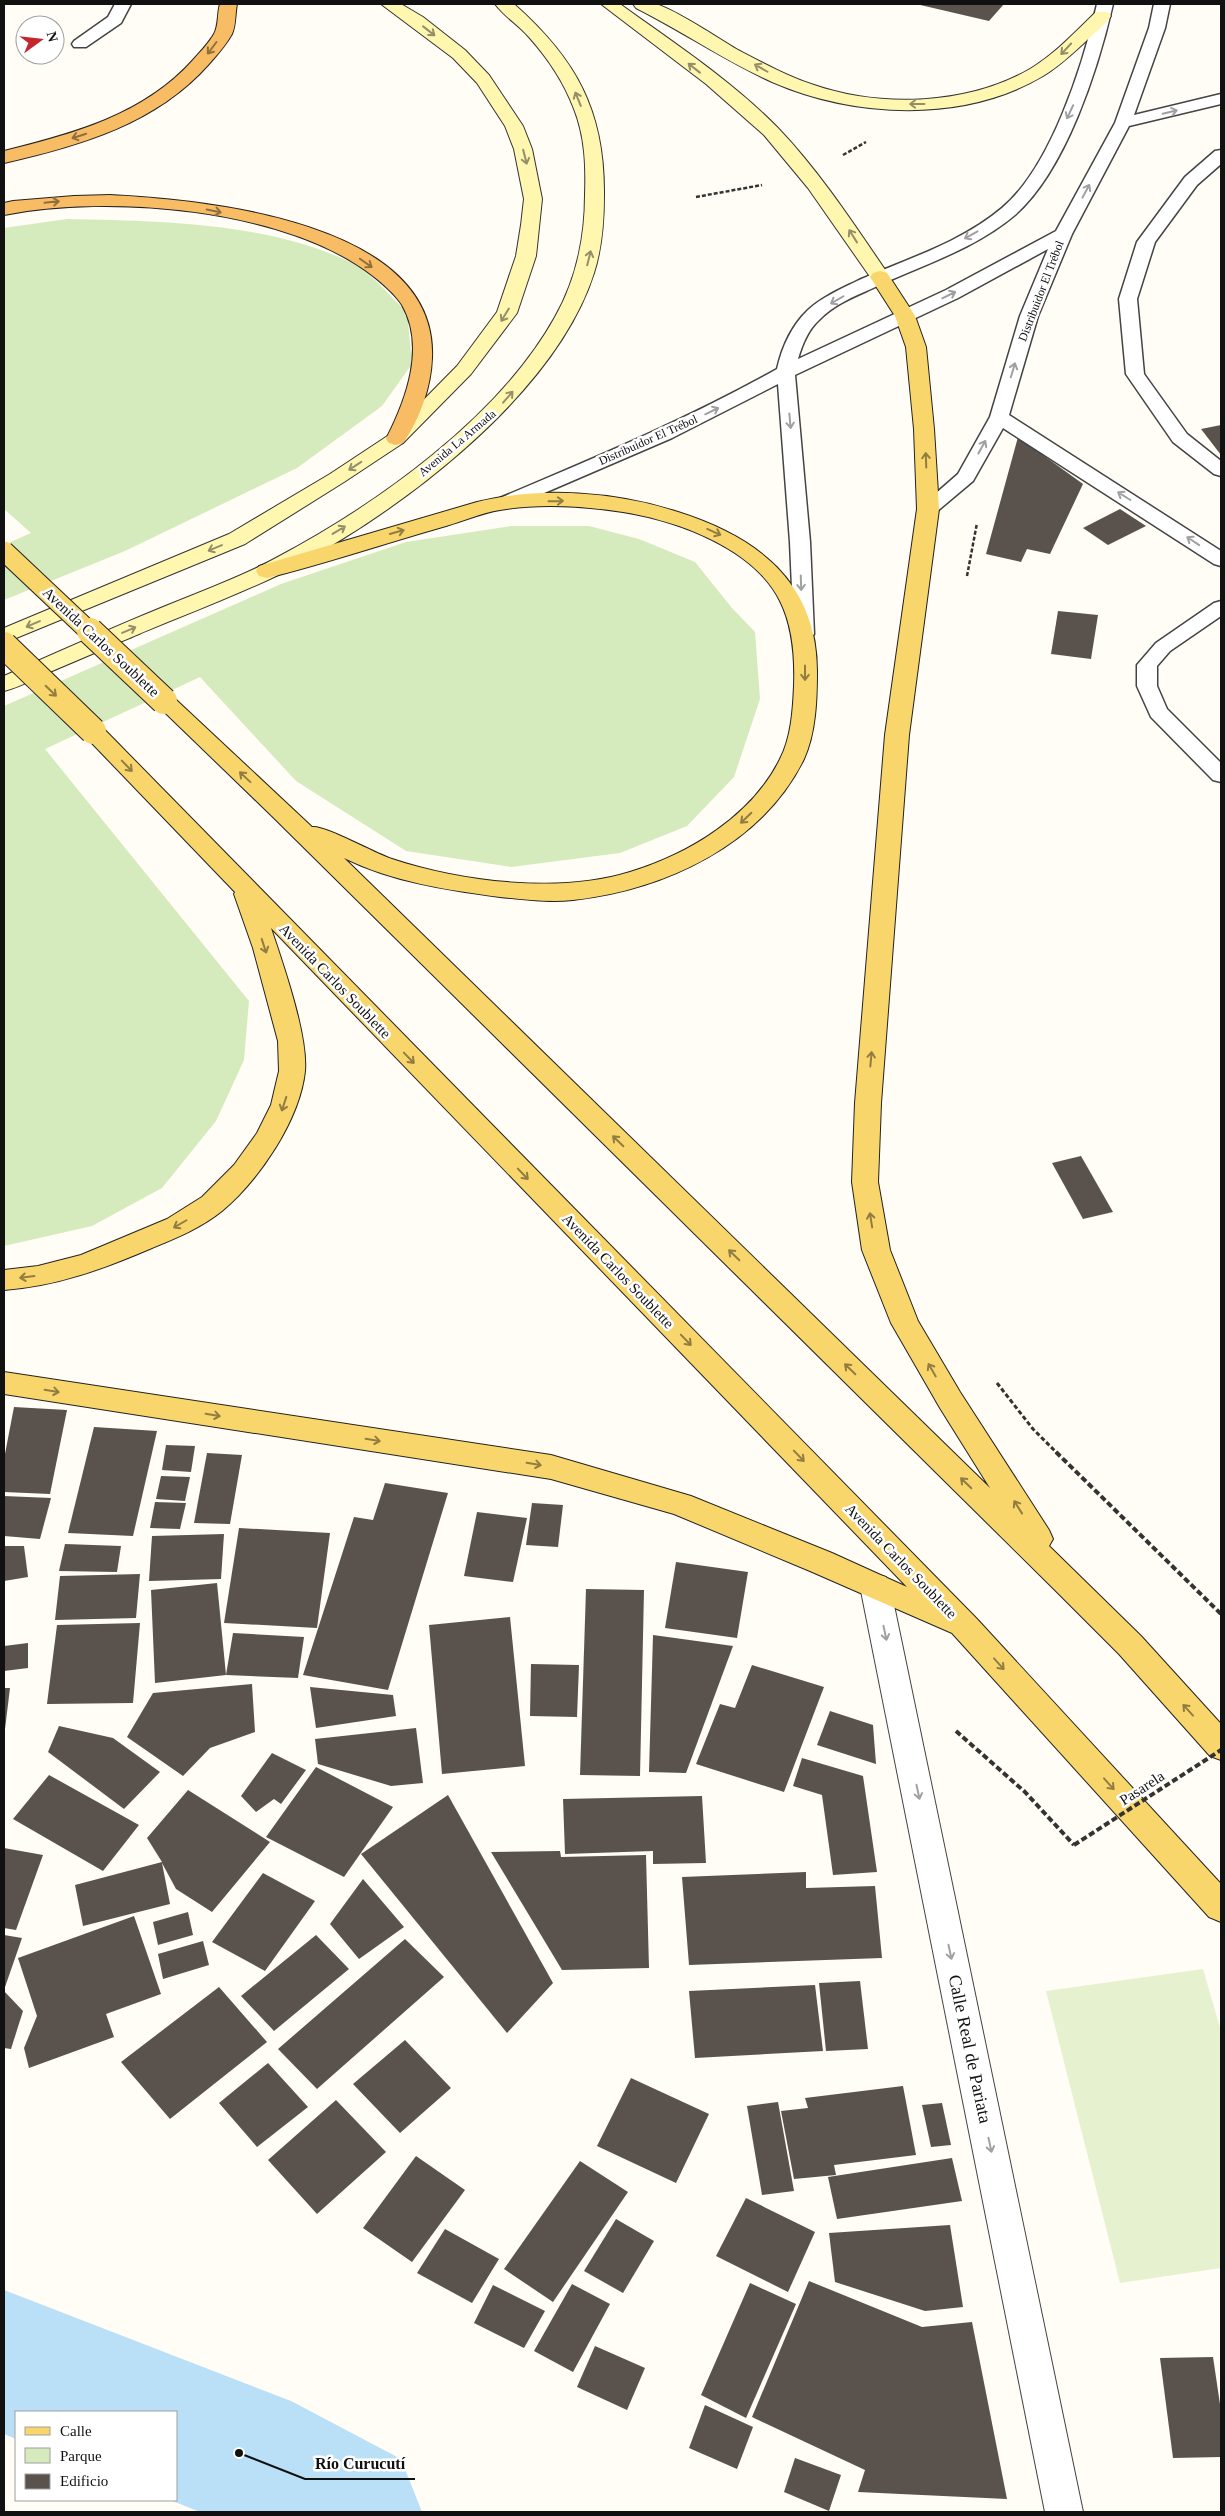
<svg xmlns="http://www.w3.org/2000/svg" width="1225" height="2516" font-family="Georgia,serif">
<rect width="100%" height="100%" fill="#fffdf5"/>
<g fill="#d5ebbd">
<path d="M67 219C159 221 270 222 354 264 369 271 394 300 407 312L412 364 382 406 297 468 125 551 4 600V545L31 533 4 509V228Z"/>
<path d="M511 526H589L639 539 695 562 732 608 755 632 760 699 734 777 687 826 620 853 511 867 406 851 296 781 200 677 45 749 249 1001 244 1060 216 1121 162 1188 92 1226 4 1246V706L281 584 406 542Z"/>
</g>
<path fill="#e6f2cf" d="M1203 1969 1221 2031V2268L1120 2283 1046 1991Z"/>
<g fill="none" stroke-linecap="round" stroke-linejoin="round">
<path fill="#b9e0f7" fill-rule="evenodd" d="M4 2290 291 2401 401 2459 422 2512H200L170 2500H176V2412H16V2439L4 2434Z"/>
</g>
<g fill="#5a524d">
<path d="M916 4H1004L989 21Z"/>
<path d="M1221 425V455L1201 429Z"/>
<path d="M1018 437 1083 484 1050 554 1027 549 1021 562 986 554Z"/>
<path d="M1120 509 1146 526 1108 545 1083 528Z"/>
<path d="M1058 611 1098 615 1091 659 1051 654Z"/>
<path d="M1081 1156 1113 1212 1083 1219 1052 1163Z"/>
<path d="M14 1407 67 1410 50 1494 4 1492V1459Z"/>
<path d="M94 1427 157 1431 133 1536 68 1533Z"/>
<path d="M166 1445 195 1446 191 1472 162 1470Z"/>
<path d="M207 1453 242 1455 230 1524 194 1523Z"/>
<path d="M161 1476 190 1477 185 1501 156 1499Z"/>
<path d="M385 1483 448 1493 388 1690 303 1675 354 1517 373 1520Z"/>
<path d="M4 1496 51 1498 40 1539 4 1536Z"/>
<path d="M155 1502 186 1503 180 1529 150 1528Z"/>
<path d="M532 1503 563 1505 558 1547 526 1545Z"/>
<path d="M477 1512 527 1518 513 1582 464 1576Z"/>
<path d="M239 1528 330 1533 317 1628 224 1623Z"/>
<path d="M224 1534 221 1579 149 1581 152 1536Z"/>
<path d="M65 1544 121 1546 117 1572 59 1571Z"/>
<path d="M4 1546H24L28 1577 4 1581Z"/>
<path d="M676 1562 748 1572 737 1638 665 1628Z"/>
<path d="M140 1574 136 1618 55 1620 60 1576Z"/>
<path d="M217 1583 226 1675 155 1683 151 1590Z"/>
<path d="M586 1589 644 1590 640 1776 580 1775Z"/>
<path d="M510 1617 525 1766 442 1774 429 1625Z"/>
<path d="M140 1623 133 1703 47 1704 57 1625Z"/>
<path d="M233 1633 304 1637 298 1678 226 1675Z"/>
<path d="M653 1635 733 1646 686 1773 649 1772Z"/>
<path d="M28 1643V1668L4 1671V1646Z"/>
<path d="M531 1664 579 1665 577 1717 530 1716Z"/>
<path d="M752 1665 824 1687 784 1792 696 1764 720 1704 735 1708Z"/>
<path d="M252 1684 255 1732 210 1748 183 1776 127 1737 153 1693Z"/>
<path d="M310 1687 393 1695 396 1716 316 1728Z"/>
<path d="M4 1688H10L5 1729H4Z"/>
<path d="M830 1711 873 1725 876 1764 817 1745Z"/>
<path d="M59 1726 113 1738 160 1772 124 1809 48 1752Z"/>
<path d="M416 1728 423 1783 391 1786 318 1764 315 1739Z"/>
<path d="M272 1753 306 1770 281 1804 274 1799 256 1812 241 1796Z"/>
<path d="M802 1758 863 1776 877 1872 833 1875 822 1795 793 1786Z"/>
<path d="M316 1767 393 1807 344 1877 266 1837Z"/>
<path d="M49 1775 139 1825 103 1871 13 1819Z"/>
<path d="M188 1790 270 1842 212 1912 176 1889 162 1863 170 1904 83 1926 75 1885 162 1862 147 1838Z"/>
<path d="M448 1795 553 1983 507 2033 361 1854Z"/>
<path d="M702 1796 706 1863 653 1864V1851L565 1854 563 1799Z"/>
<path d="M4 1848 43 1855 16 1930 4 1928Z"/>
<path d="M560 1851 561 1857 646 1855 649 1968 562 1970 491 1852Z"/>
<path d="M806 1872V1888L875 1886 882 1958 689 1965 682 1877Z"/>
<path d="M263 1873 315 1901 265 1971 212 1942Z"/>
<path d="M363 1879 404 1927 359 1959 330 1924Z"/>
<path d="M188 1912 193 1935 158 1945 153 1922Z"/>
<path d="M134 1916 161 1994 106 2014 114 2037 29 2068 24 2048 37 2016 18 1958Z"/>
<path d="M4 1935 22 1938 4 1990Z"/>
<path d="M316 1935 349 1969 274 2031 241 1996Z"/>
<path d="M405 1939 444 1977 317 2089 278 2049Z"/>
<path d="M203 1941 209 1965 163 1979 158 1954Z"/>
<path d="M860 1981 868 2049 826 2051 819 1983Z"/>
<path d="M815 1985 823 2051 695 2058 689 1991Z"/>
<path d="M219 1987 267 2042 170 2119 121 2062Z"/>
<path d="M4 1991 23 2011 11 2049 4 2048Z"/>
<path d="M405 2040 451 2088 400 2133 353 2084Z"/>
<path d="M268 2063 308 2107 257 2147 219 2103Z"/>
<path d="M631 2078 709 2114 676 2183 597 2146Z"/>
<path d="M903 2086 916 2155 834 2165 836 2175 794 2179 781 2111 808 2108 805 2098Z"/>
<path d="M336 2100 386 2152 317 2214 268 2160Z"/>
<path d="M778 2102 794 2191 762 2195 747 2106Z"/>
<path d="M942 2103 951 2145 931 2147 922 2105Z"/>
<path d="M416 2156 465 2190 412 2262 363 2228Z"/>
<path d="M952 2158 962 2201 837 2219 828 2177Z"/>
<path d="M580 2161 628 2192 553 2302 504 2269Z"/>
<path d="M746 2198 815 2232 788 2292 716 2256Z"/>
<path d="M616 2219 654 2241 623 2293 584 2271Z"/>
<path d="M950 2225 963 2307 925 2311 835 2282 829 2233Z"/>
<path d="M445 2229 499 2259 472 2303 417 2273Z"/>
<path d="M809 2281 922 2327 972 2322 1007 2499 858 2492 865 2470 752 2417Z"/>
<path d="M750 2283 796 2304 746 2418 701 2395Z"/>
<path d="M572 2284 610 2304 573 2372 534 2351Z"/>
<path d="M493 2285 545 2311 524 2348 474 2323Z"/>
<path d="M595 2346 645 2368 627 2410 577 2387Z"/>
<path d="M1213 2357 1221 2411V2457L1173 2458 1160 2358Z"/>
<path d="M705 2405 753 2427 737 2469 689 2448Z"/>
<path d="M795 2458 841 2475 829 2511 784 2492Z"/>
</g>
<g fill="none" stroke-linecap="round" stroke-linejoin="round">
<defs>
<g id="service">
<path d="M115 4H131L121 23 86 47H74L72 44 74 41 108 17Z"/>
<path d="M1097 4H1113C1098 69 1066 170 1015 215 974 250 919 266 871 289 853 297 833 305 819 320 808 330 802 345 798 359L946 290 1056 231 1115 123 1149 28 1154 4H1170L1165 28 1134 115 1221 94V104L1129 126 1072 234 1038 316 1009 415 1221 551V566L1214 564 1003 428 973 481 935 513H921L918 509 958 474 990 417 1020 316 1048 249 958 298 795 375 810 542 814 634 811 638 804 640 797 638 794 634 790 542 778 384 672 438 514 506H500L497 502 500 498C594 458 688 419 777 369 782 347 792 325 808 310 822 297 841 289 857 281 906 259 961 243 1002 208 1051 167 1083 65 1097 4Z"/>
<path d="M1221 150V164L1197 185 1155 242 1137 299 1144 374 1187 434 1221 461V476L1214 474 1173 442 1126 374 1119 299 1137 242 1185 177 1215 151Z"/>
<path d="M1221 601V616L1170 651 1157 666V686L1167 709 1221 763V782L1213 780 1151 717 1137 686V665L1156 643 1214 603Z"/>
</g>
<path id="minor" d="M875 1574 886 1577 890 1586 1083 2512H1045L860 1586 864 1577Z"/>
<g id="secondary">
<path d="M381 4H401L423 17 465 50 489 75 523 126 532 149 542 199 536 256 517 313 471 374 403 443 344 482 245 544 4 643V628L229 534 330 474 389 435 457 366 497 312 516 256 521 225 524 199 514 149 505 126 477 83 453 58Z"/>
<path d="M495 4H514C576 59 605 111 604 195 604 222 602 248 594 273 554 399 388 521 274 577 230 598 184 615 139 634 110 646 81 659 52 671 36 678 20 687 4 691V676C60 651 116 626 173 603 207 589 243 576 276 558 376 505 499 418 555 317 576 280 585 237 585 195 586 165 585 137 574 109 564 82 547 57 528 36 518 25 504 16 495 4Z"/>
<path d="M601 4H620C674 43 731 80 778 128 821 173 855 226 890 277L887 281H873L808 188 764 135 706 84Z"/>
<path d="M633 4C640 4 649 2 656 4 678 11 716 37 738 50 763 63 787 76 814 85 881 108 968 105 1030 69 1055 54 1075 32 1096 12H1108L1111 16C1104 26 1093 34 1084 43 1071 55 1058 67 1043 76 964 123 855 118 772 82 725 61 682 31 636 8Z"/>
</g>
<g id="primary">
<path d="M880 271 887 273 915 316 926 347 934 429 939 509 909 735 881 1103 878 1182 890 1250 918 1321 960 1392 1049 1530 1053 1539 1049 1546 1141 1636 1221 1724V1760L1210 1756 1119 1654 1052 1587 272 816 153 701 156 696 164 694 172 696 312 827C325 825 374 853 392 859 461 882 560 894 630 872 689 854 752 816 780 759 791 738 793 710 794 686 795 657 793 627 780 601 754 548 678 521 623 512 584 506 539 503 500 510 481 513 464 521 446 526 386 543 327 563 267 578L259 576 256 571 259 566 477 502C540 486 617 492 678 512 757 537 817 582 817 671 817 699 816 733 804 759 762 845 664 890 573 900 549 903 524 899 500 897 447 890 393 882 344 858L990 1488 940 1408 891 1323 862 1250 852 1182 855 1103 885 735 917 509 914 429 906 347 895 316 870 277 873 273Z"/>
<path d="M93 724 101 726 977 1619 1221 1884V1922L1209 1917 952 1633 810 1571 674 1514 551 1479 4 1394V1372L551 1455 691 1496 832 1553 907 1587 271 928C283 964 308 1035 305 1071 300 1120 259 1180 222 1211 201 1228 176 1238 152 1248 103 1269 57 1286 4 1290V1270L38 1266 81 1255 167 1219 202 1197 234 1165 257 1133 271 1105 279 1071 278 1041 253 948 234 894 235 892 85 736 81 731 85 726Z"/>
</g>
<g id="trunk">
<path d="M220 4H237C235 14 236 25 232 34 226 45 217 55 209 64 156 124 79 146 4 163V151C73 134 144 115 193 60 200 52 209 43 214 34 219 25 217 13 220 4Z"/>
<path d="M110 195C207 200 438 222 432 358 431 387 420 419 403 443L396 445 389 443 386 439C406 400 426 347 402 305 395 294 383 284 373 276 286 208 109 194 4 215V203L13 201 74 196Z"/>
</g>
</defs>
<use href="#service" stroke="#444" stroke-width="3"/>
<use href="#minor" stroke="#444" stroke-width="2"/>
<use href="#secondary" stroke="#333" stroke-width="2"/>
<use href="#primary" stroke="#222" stroke-width="2"/>
<use href="#trunk" stroke="#222" stroke-width="2"/>
<g stroke="#333" stroke-width="2.5" stroke-dasharray="4 2" stroke-linecap="butt">
<path d="M843 155 866 142"/>
<path d="M696 197 762 185"/>
<path d="M967 576 977 523"/>
</g>
<path stroke="#333" stroke-width="3" stroke-dasharray="4.5 2.5" stroke-linecap="butt" d="M997 1383 1033 1429 1057 1453"/>
<g stroke="#333" stroke-width="4" stroke-dasharray="6 3" stroke-linecap="butt">
<path d="M1056 1452 1221 1614"/>
<path d="M956 1731 1025 1792 1074 1845"/>
</g>
<use href="#service" fill="#fff" fill-rule="evenodd"/>
<use href="#minor" fill="#fff" fill-rule="evenodd"/>
<use href="#secondary" fill="#fff6b0" fill-rule="evenodd"/>
<use href="#primary" fill="#f9d66b" fill-rule="evenodd"/>
<use href="#trunk" fill="#f7bc64" fill-rule="evenodd"/>
<defs>
<path id="primary-bridge-far1" d="M4 551 91 633"/>
<g id="primary-bridge">
<path d="M90 631 164 701"/>
<path d="M4 645 93 731"/>
</g>
</defs>
<use href="#primary-bridge-far1" stroke="#222" stroke-width="21" stroke-linecap="butt"/>
<use href="#primary-bridge" stroke="#222" stroke-width="28" stroke-linecap="butt"/>
<path stroke="#333" stroke-width="4" stroke-dasharray="6 3" stroke-linecap="butt" d="M1074 1845 1221 1750"/>
<use href="#primary-bridge-far1" stroke="#f9d66b" stroke-width="19"/>
<use href="#primary-bridge" stroke="#f9d66b" stroke-width="26"/>
</g>
<defs><path id="oneway-shaft" d="M-6 0H5M1.5-3L5.5 0L1.5 3" fill="none" stroke-width="1.6" stroke-linecap="round" stroke-linejoin="round" transform="scale(1.25)"/></defs>
<g stroke="#948f68">
<use href="#oneway-shaft" transform="translate(429 31) rotate(38)"/>
<use href="#oneway-shaft" transform="translate(1066 49) rotate(133)"/>
<use href="#oneway-shaft" transform="translate(694 68) rotate(-142)"/>
<use href="#oneway-shaft" transform="translate(761 68) rotate(-150)"/>
<use href="#oneway-shaft" transform="translate(578 99) rotate(-112)"/>
<use href="#oneway-shaft" transform="translate(917 104) rotate(180)"/>
<use href="#oneway-shaft" transform="translate(525 157) rotate(76)"/>
<use href="#oneway-shaft" transform="translate(853 236) rotate(-122)"/>
<use href="#oneway-shaft" transform="translate(589 258) rotate(-76)"/>
<use href="#oneway-shaft" transform="translate(505 315) rotate(121)"/>
<use href="#oneway-shaft" transform="translate(508 397) rotate(-49)"/>
<use href="#oneway-shaft" transform="translate(355 466) rotate(147)"/>
<use href="#oneway-shaft" transform="translate(339 530) rotate(-31)"/>
<use href="#oneway-shaft" transform="translate(215 548) rotate(157)"/>
<use href="#oneway-shaft" transform="translate(33 624) rotate(157)"/>
<use href="#oneway-shaft" transform="translate(129 630) rotate(-23)"/>
</g>
<g stroke="#906f3f">
<use href="#oneway-shaft" transform="translate(212 48) rotate(127)"/>
<use href="#oneway-shaft" transform="translate(79 136) rotate(162)"/>
<use href="#oneway-shaft" transform="translate(52 202) rotate(-6)"/>
<use href="#oneway-shaft" transform="translate(214 211) rotate(11)"/>
<use href="#oneway-shaft" transform="translate(366 263) rotate(35)"/>
</g>
<g stroke="#a0a0a0">
<use href="#oneway-shaft" transform="translate(1070 112) rotate(115)"/>
<use href="#oneway-shaft" transform="translate(1170 112) rotate(-13)"/>
<use href="#oneway-shaft" transform="translate(1086 191) rotate(-62)"/>
<use href="#oneway-shaft" transform="translate(971 235) rotate(151)"/>
<use href="#oneway-shaft" transform="translate(949 295) rotate(-26)"/>
<use href="#oneway-shaft" transform="translate(837 300) rotate(150)"/>
<use href="#oneway-shaft" transform="translate(1013 370) rotate(-73)"/>
<use href="#oneway-shaft" transform="translate(712 411) rotate(-26)"/>
<use href="#oneway-shaft" transform="translate(790 421) rotate(85)"/>
<use href="#oneway-shaft" transform="translate(982 447) rotate(-61)"/>
<use href="#oneway-shaft" transform="translate(1124 496) rotate(-148)"/>
<use href="#oneway-shaft" transform="translate(1193 541) rotate(-146)"/>
<use href="#oneway-shaft" transform="translate(801 583) rotate(88)"/>
<use href="#oneway-shaft" transform="translate(885 1633) rotate(78)"/>
<use href="#oneway-shaft" transform="translate(918 1792) rotate(78)"/>
<use href="#oneway-shaft" transform="translate(950 1952) rotate(78)"/>
<use href="#oneway-shaft" transform="translate(990 2145) rotate(78)"/>
</g>
<g stroke="#917d42">
<use href="#oneway-shaft" transform="translate(926 460) rotate(-92)"/>
<use href="#oneway-shaft" transform="translate(556 501) rotate(-1)"/>
<use href="#oneway-shaft" transform="translate(397 532) rotate(-16)"/>
<use href="#oneway-shaft" transform="translate(714 532) rotate(24)"/>
<use href="#oneway-shaft" transform="translate(805 673) rotate(90)"/>
<use href="#oneway-shaft" transform="translate(51 691) rotate(44)"/>
<use href="#oneway-shaft" transform="translate(127 766) rotate(46)"/>
<use href="#oneway-shaft" transform="translate(245 777) rotate(-137)"/>
<use href="#oneway-shaft" transform="translate(746 818) rotate(136)"/>
<use href="#oneway-shaft" transform="translate(264 946) rotate(72)"/>
<use href="#oneway-shaft" transform="translate(409 1058) rotate(46)"/>
<use href="#oneway-shaft" transform="translate(871 1059) rotate(-85)"/>
<use href="#oneway-shaft" transform="translate(284 1104) rotate(108)"/>
<use href="#oneway-shaft" transform="translate(618 1141) rotate(-136)"/>
<use href="#oneway-shaft" transform="translate(523 1174) rotate(46)"/>
<use href="#oneway-shaft" transform="translate(871 1220) rotate(-99)"/>
<use href="#oneway-shaft" transform="translate(180 1224) rotate(150)"/>
<use href="#oneway-shaft" transform="translate(734 1255) rotate(-136)"/>
<use href="#oneway-shaft" transform="translate(27 1277) rotate(173)"/>
<use href="#oneway-shaft" transform="translate(686 1340) rotate(46)"/>
<use href="#oneway-shaft" transform="translate(850 1369) rotate(-136)"/>
<use href="#oneway-shaft" transform="translate(932 1370) rotate(-120)"/>
<use href="#oneway-shaft" transform="translate(52 1391) rotate(9)"/>
<use href="#oneway-shaft" transform="translate(213 1415) rotate(9)"/>
<use href="#oneway-shaft" transform="translate(373 1440) rotate(9)"/>
<use href="#oneway-shaft" transform="translate(799 1456) rotate(46)"/>
<use href="#oneway-shaft" transform="translate(534 1464) rotate(9)"/>
<use href="#oneway-shaft" transform="translate(966 1483) rotate(-136)"/>
<use href="#oneway-shaft" transform="translate(1018 1507) rotate(-122)"/>
<use href="#oneway-shaft" transform="translate(999 1664) rotate(48)"/>
<use href="#oneway-shaft" transform="translate(1188 1710) rotate(-132)"/>
<use href="#oneway-shaft" transform="translate(1109 1784) rotate(48)"/>
</g>
<g text-anchor="middle" dominant-baseline="central" stroke-width="5" stroke-linejoin="round" paint-order="stroke">
<g font-size="12" fill="#111" stroke="#fff">
<text transform="translate(1041 291) rotate(-69)">Distribuidor El Trébol</text>
<text transform="translate(648 440) rotate(-24)">Distribuidor El Trébol</text>
<text transform="translate(457 443) rotate(-40)">Avenida La Armada</text>
</g>
<g font-size="15" fill="#111" stroke="#fff">
<text transform="translate(101 642) rotate(43)">Avenida Carlos Soublette</text>
<text transform="translate(335 981) rotate(46)">Avenida Carlos Soublette</text>
<text transform="translate(618 1271) rotate(46)">Avenida Carlos Soublette</text>
<text transform="translate(901 1561) rotate(46)">Avenida Carlos Soublette</text>
<text transform="translate(1142 1788) rotate(-33)">Pasarela</text>
</g>
<g font-size="18" fill="#111" stroke="#fff">
<text transform="translate(970 2049) rotate(78)">Calle Real de Pariata</text>
</g>
</g>
<path fill="none" stroke="#111" stroke-width="2" d="M239 2453L305 2479H415"/>
<circle fill="#111" stroke="#fff" stroke-width="2" cx="239" cy="2453" r="5"/>
<g font-size="16" text-anchor="middle" font-weight="bold" fill="#111" stroke="#fff" stroke-width="5" stroke-linejoin="round" paint-order="stroke">
<text x="360" y="2469">Río Curucutí</text>
</g>
<rect width="1225" height="2516" fill="none" stroke="#111111" stroke-width="10"/>
<rect x="15" y="2411" width="162" height="90" fill="#ffffff" stroke="#a0a0a0"/>
<rect x="25" y="2427" width="25" height="8" fill="#f9d66b" stroke="#a0a0a0"/>
<text x="60" y="2436" font-size="15" fill="#111111">Calle</text>
<rect x="25" y="2448" width="25" height="15" fill="#d5ebbd" stroke="#a0a0a0"/>
<text x="60" y="2461" font-size="15" fill="#111111">Parque</text>
<rect x="25" y="2474" width="25" height="15" fill="#5a524d" stroke="#a0a0a0"/>
<text x="60" y="2486" font-size="15" fill="#111111">Edificio</text>
<g transform="translate(40 40) rotate(75)"><circle r="24" fill="#ffffff" stroke="#a0a0a0"/>
<path d="M0-4L9 19L0 12L-9 19Z" fill="#c4262e"/>
<text y="-8" font-size="14" font-weight="bold" text-anchor="middle" fill="#111111">N</text>
</g>
</svg>
